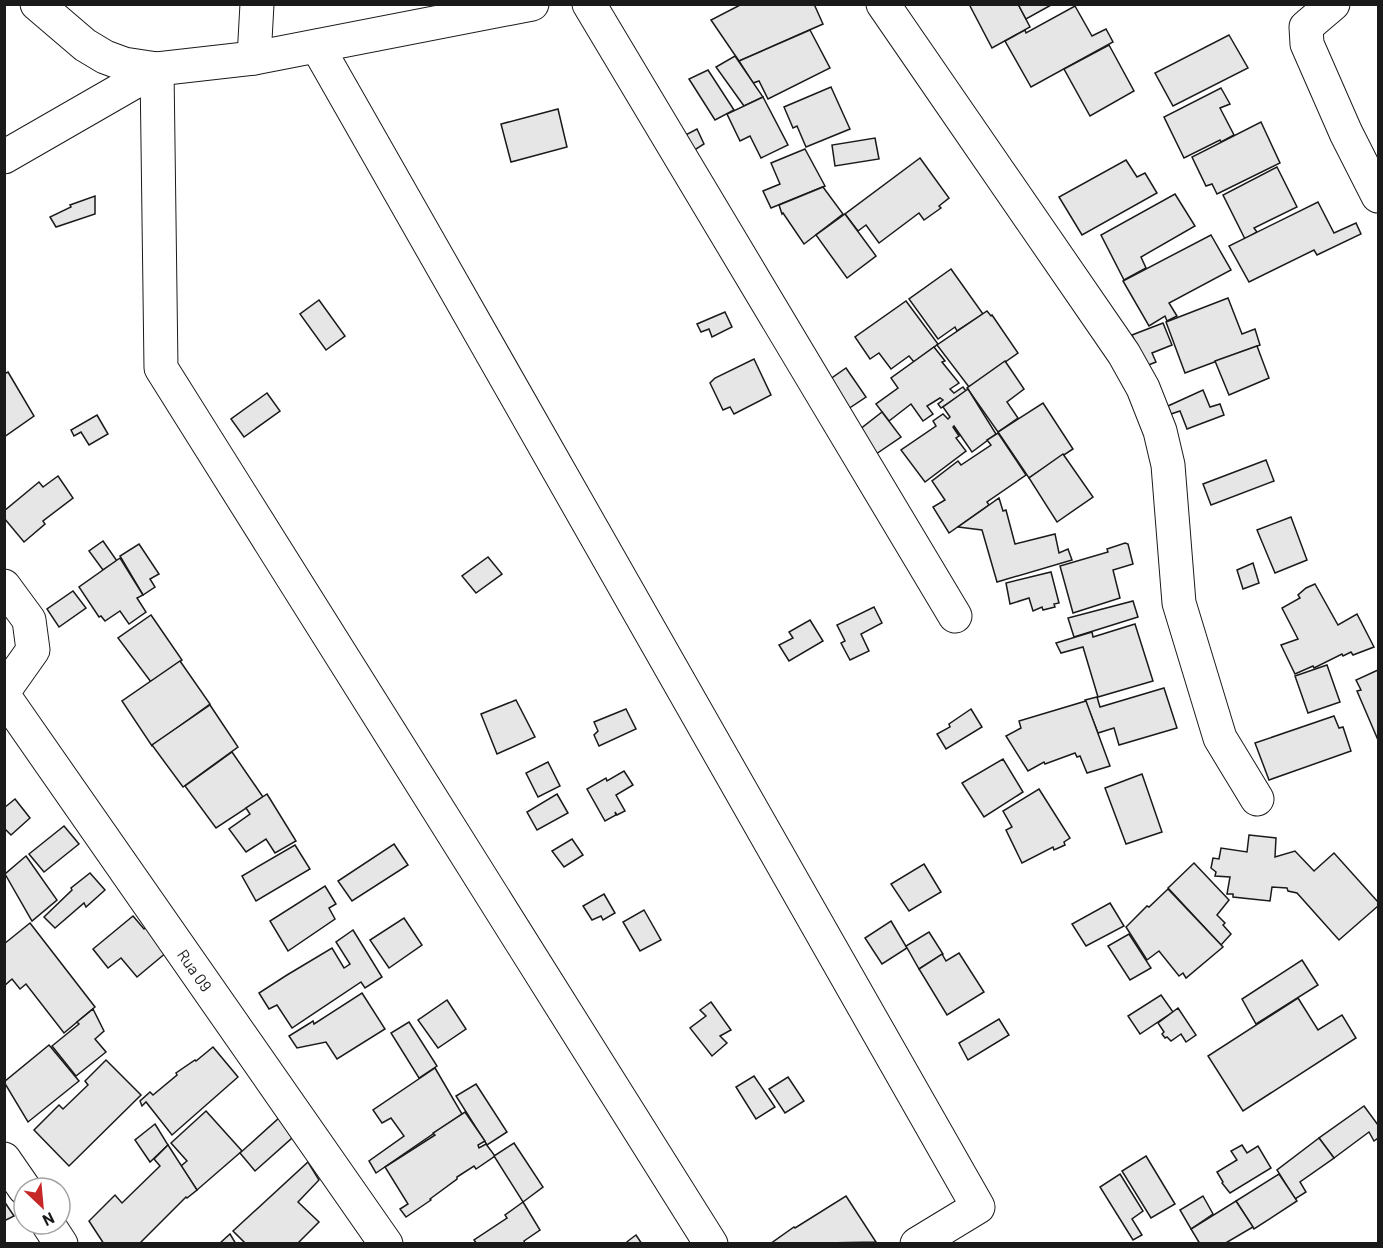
<svg xmlns="http://www.w3.org/2000/svg" width="1383" height="1248" font-family="Barlow,sans-serif">
<rect width="100%" height="100%" fill="#fff"/>
<g fill="#e6e6e6" stroke="#1a1a1a" stroke-width="1.5">
<path d="M742 4H814L823 24 739 61 711 20Z"/>
<path d="M969 4H1018L1030 27 992 48Z"/>
<path d="M1018 4H1053L1026 19Z"/>
<path d="M1075 6 1092 36 1106 29 1113 42 1031 87 1005 41 1025 30 1026 33Z"/>
<path d="M810 30 830 68 768 99 759 81 753 83 739 61Z"/>
<path d="M1229 35 1248 68 1173 106 1155 73Z"/>
<path d="M1109 45 1134 91 1090 116 1064 69Z"/>
<path d="M735 56 763 97 744 106 716 67Z"/>
<path d="M708 70 734 110 715 120 689 79Z"/>
<path d="M831 87 850 129 806 147 797 126 793 128 784 107Z"/>
<path d="M1221 88 1230 104 1220 108 1234 135 1221 142 1220 140 1184 158 1164 117Z"/>
<path d="M763 97 788 145 761 158 750 136 740 141 727 114Z"/>
<path d="M558 109 567 147 511 162 501 124Z"/>
<path d="M1261 122 1280 163 1217 194 1212 184 1206 186 1192 157Z"/>
<path d="M697 129 704 144 682 158 672 142Z"/>
<path d="M875 138 879 159 835 166 832 145Z"/>
<path d="M805 149 825 186 771 208 763 191 780 184 771 163Z"/>
<path d="M920 158 949 198 939 206 941 208 924 220 919 213 879 243 866 225 858 231 845 214Z"/>
<path d="M1126 160 1137 177 1145 173 1157 193 1082 235 1059 197Z"/>
<path d="M1277 167 1297 207 1254 228 1257 232 1245 239 1223 195Z"/>
<path d="M823 187 843 214 804 244 783 213 782 214 779 205Z"/>
<path d="M1175 194 1195 226 1141 257 1146 268 1124 280 1101 235Z"/>
<path d="M95 196V214L56 227 50 217 71 207 70 205Z"/>
<path d="M1318 202 1334 233 1356 223 1361 234 1317 255 1314 250 1249 282 1229 246Z"/>
<path d="M845 214 876 256 847 278 816 235Z"/>
<path d="M1211 235 1231 270 1169 303 1177 316 1167 321 1165 316 1149 326 1123 281Z"/>
<path d="M951 269 983 314 957 331 955 327 938 339 909 299Z"/>
<path d="M1228 298 1242 334 1255 329 1260 345 1185 373 1166 322Z"/>
<path d="M319 300 345 336 326 350 300 314Z"/>
<path d="M906 301 938 344 914 362 909 356 891 369 879 353 870 359 855 337Z"/>
<path d="M987 311 991 316 992 315 1018 353 969 387 937 345Z"/>
<path d="M725 312 732 327 712 337 709 329 701 332 697 324Z"/>
<path d="M1163 323 1172 345 1152 353 1156 362 1146 366 1132 335Z"/>
<path d="M1257 346 1269 378 1229 395 1215 361Z"/>
<path d="M934 347 945 361 942 362 959 383 950 389 954 393 963 387 966 391 941 408 938 404 943 400 940 398 927 406 933 414 923 421 911 404 889 421 876 404 898 388 891 378Z"/>
<path d="M754 359 771 395 734 414 730 407 723 410 710 383 715 378Z"/>
<path d="M1005 361 1024 389 1007 402 1018 418 998 432 967 388Z"/>
<path d="M846 368 866 397 845 411 826 382Z"/>
<path d="M8 372 34 416 4 437V374Z"/>
<path d="M968 389 996 434 972 452 954 426 953 427 959 436 956 438 966 451 925 482 901 450 936 426 933 421 943 414 948 419 950 417 943 407Z"/>
<path d="M1203 390 1210 407 1220 404 1224 415 1187 429 1180 411 1171 414 1168 406Z"/>
<path d="M267 393 280 411 244 437 231 419Z"/>
<path d="M1043 403 1073 449 1029 478 998 432Z"/>
<path d="M882 412 901 437 876 454 859 430Z"/>
<path d="M97 415 108 434 89 445 81 432 74 436 71 430Z"/>
<path d="M998 433 1026 475 987 502 989 505 949 533 933 507 945 500 932 481 958 461 961 465 991 445 987 440Z"/>
<path d="M1063 454 1093 497 1057 522 1029 478Z"/>
<path d="M1266 460 1274 481 1211 505 1203 484Z"/>
<path d="M58 476 73 498 43 521 45 524 24 542 4 518V511L39 482 43 487Z"/>
<path d="M999 498 1003 511 1006 510 1015 544 1055 534 1059 553 1068 549 1072 560 997 582 982 530 958 527Z"/>
<path d="M1291 517 1307 560 1275 573 1257 530Z"/>
<path d="M103 541 117 561 103 570 89 551Z"/>
<path d="M1125 543 1128 544 1133 564 1113 570 1120 598 1073 613 1060 566 1108 552 1107 549Z"/>
<path d="M139 544 159 574 150 579 155 587 143 595 120 556Z"/>
<path d="M488 557 502 574 476 593 462 576Z"/>
<path d="M120 558 143 595 137 598 146 612 129 624 120 611 105 621 101 616 99 617 79 587Z"/>
<path d="M1253 563 1259 583 1243 589 1237 570Z"/>
<path d="M1051 572 1059 603 1054 604 1055 607 1043 610 1042 607 1033 611 1029 598 1010 604 1006 583Z"/>
<path d="M1315 584 1338 625 1357 614 1374 647 1353 655 1351 652 1343 656 1342 654 1314 668 1313 666 1295 674 1281 645 1298 639 1282 608 1300 598 1298 595 1306 588Z"/>
<path d="M73 591 86 608 59 627 47 609Z"/>
<path d="M1133 601 1138 617 1074 637 1068 618Z"/>
<path d="M874 607 882 623 861 634 869 651 850 660 841 643 845 641 837 625Z"/>
<path d="M151 615 182 660 151 682 118 638Z"/>
<path d="M810 620 823 641 789 661 779 645 793 638 789 632Z"/>
<path d="M1135 624 1153 681 1098 697 1083 647 1061 653 1056 643 1092 632 1093 637Z"/>
<path d="M180 661 210 704 152 746 122 701Z"/>
<path d="M1327 665 1340 702 1308 713 1295 676Z"/>
<path d="M1378 670V740L1357 691 1361 690 1356 680Z"/>
<path d="M1164 688 1177 728 1119 745 1114 728 1098 733 1085 700 1097 697 1100 707Z"/>
<path d="M516 700 535 737 497 754 481 714Z"/>
<path d="M1086 701 1110 766 1087 773 1080 756 1077 757 1075 753 1045 764 1044 762 1028 771 1006 736 1021 728 1019 721Z"/>
<path d="M210 705 238 747 183 787 152 745Z"/>
<path d="M626 709 636 729 599 746 594 735 598 731 594 722Z"/>
<path d="M971 709 982 727 946 749 937 734 950 727 949 724Z"/>
<path d="M1334 716 1339 728 1343 727 1351 751 1269 780 1255 743Z"/>
<path d="M232 752 263 797 216 828 185 786Z"/>
<path d="M1003 759 1023 792 984 817 962 783Z"/>
<path d="M548 762 560 786 538 797 526 773Z"/>
<path d="M624 771 633 785 616 795 625 811 617 815 615 812 616 815 605 821 587 789 606 778 607 781Z"/>
<path d="M1142 774 1162 832 1126 844 1105 788Z"/>
<path d="M1039 789 1070 838 1064 842 1065 845 1054 850 1053 847 1022 863 1006 830 1012 827 1003 811Z"/>
<path d="M267 794 296 841 275 853 266 839 246 852 229 829 250 814 246 808Z"/>
<path d="M557 794 568 813 537 830 527 812Z"/>
<path d="M15 799 30 818 11 835 4 828V808Z"/>
<path d="M64 826 79 844 44 872 29 854Z"/>
<path d="M1249 835 1276 838 1275 857 1295 851 1314 871 1334 853 1378 902V906L1339 940 1297 893 1288 891 1287 888 1272 887 1270 901 1233 897V894H1227L1230 877 1215 876 1216 872 1211 868 1213 858 1219 859 1221 848 1247 852Z"/>
<path d="M572 839 583 855 564 867 552 851Z"/>
<path d="M394 844 408 865 352 901 338 881Z"/>
<path d="M295 845 310 869 256 901 242 876Z"/>
<path d="M26 856 57 900 32 921 5 874Z"/>
<path d="M1194 863 1229 900 1217 915 1225 923 1223 925 1231 934 1221 945 1168 888Z"/>
<path d="M924 864 941 892 909 911 891 884Z"/>
<path d="M90 873 105 890 86 907 84 903 55 928 44 917 72 890 71 888Z"/>
<path d="M325 886 336 904 329 908 335 919 288 951 270 921Z"/>
<path d="M1168 889 1223 947 1186 978 1183 973 1179 976 1159 951 1147 960 1126 927 1147 906 1149 907Z"/>
<path d="M604 894 615 913 603 920 601 916 592 920 583 906Z"/>
<path d="M1110 903 1124 926 1086 946 1072 924Z"/>
<path d="M644 910 661 940 640 951 623 922Z"/>
<path d="M133 916 144 929 157 918 179 942 137 977 121 958 108 968 93 949Z"/>
<path d="M404 918 422 945 389 968 370 940Z"/>
<path d="M891 921 907 948 882 964 865 938Z"/>
<path d="M30 923 95 1007 64 1033 26 984 20 989 12 979 4 986V944Z"/>
<path d="M353 930 382 977 365 988 361 982 292 1028 277 1005 269 1009 259 993 287 975 332 948 344 968 350 964 336 942Z"/>
<path d="M929 932 943 954 919 969 906 946Z"/>
<path d="M1129 934 1151 968 1130 980 1108 946Z"/>
<path d="M959 953 984 992 947 1015 919 969 942 954 946 961Z"/>
<path d="M1302 960 1318 985 1256 1024 1242 999Z"/>
<path d="M362 993 385 1029 337 1059 326 1042 297 1048 289 1036 310 1023 313 1021 314 1024Z"/>
<path d="M1161 995 1173 1012 1140 1034 1128 1016Z"/>
<path d="M1298 998 1318 1030 1342 1015 1356 1038 1243 1111 1208 1056Z"/>
<path d="M447 1000 466 1029 438 1048 418 1020Z"/>
<path d="M711 1002 731 1030 720 1036 727 1043 712 1056 690 1028 706 1016 700 1010Z"/>
<path d="M1178 1008 1196 1035 1186 1042 1181 1034 1171 1041 1167 1037 1165 1038 1162 1034 1164 1032 1158 1023Z"/>
<path d="M93 1009 104 1031 95 1039 106 1052 76 1076 52 1046 79 1024 77 1022Z"/>
<path d="M999 1019 1009 1035 968 1060 959 1043Z"/>
<path d="M409 1022 437 1066 419 1078 391 1033Z"/>
<path d="M49 1045 79 1081 28 1122 4 1082Z"/>
<path d="M213 1047 238 1077 172 1135 146 1102 142 1106 140 1101 150 1092 153 1095 177 1075 176 1073 195 1060 196 1061Z"/>
<path d="M106 1060 141 1095 69 1166 34 1130 59 1105 63 1109 88 1085 85 1081Z"/>
<path d="M435 1068 462 1114 376 1173 369 1161 404 1136 391 1118 382 1123 373 1110Z"/>
<path d="M754 1076 775 1107 756 1119 736 1087Z"/>
<path d="M788 1077 804 1101 785 1113 769 1089Z"/>
<path d="M476 1084 507 1132 487 1145 456 1096Z"/>
<path d="M1364 1106 1378 1125V1138L1374 1141 1369 1132 1334 1158 1319 1138Z"/>
<path d="M206 1111 242 1151 197 1190 181 1166 187 1161 171 1143Z"/>
<path d="M465 1112 485 1141 478 1145 479 1148 486 1144 495 1156 476 1169 474 1166 457 1177V1179L430 1199 431 1200 406 1217 400 1209 408 1204 385 1167 435 1135 433 1133Z"/>
<path d="M279 1118 292 1138 255 1171 240 1153Z"/>
<path d="M155 1124 168 1145 150 1162 135 1140Z"/>
<path d="M1319 1138 1334 1158 1300 1182 1306 1192 1295 1199 1277 1170Z"/>
<path d="M514 1143 543 1187 523 1202 494 1156Z"/>
<path d="M168 1145 197 1190 187 1198 186 1197 139 1244H104L89 1221 115 1195 122 1203 160 1166 154 1159Z"/>
<path d="M1242 1145 1247 1153 1258 1146 1271 1168 1230 1193 1222 1183 1223 1182 1217 1172 1237 1160 1231 1151Z"/>
<path d="M1146 1156 1175 1204 1151 1218 1122 1171Z"/>
<path d="M308 1162 319 1180 298 1202 319 1222 297 1244H243L244 1242 233 1231Z"/>
<path d="M1120 1174 1143 1211 1132 1219 1142 1235 1133 1240 1100 1187Z"/>
<path d="M1279 1174 1297 1201 1254 1229 1236 1201Z"/>
<path d="M846 1196 876 1242 770 1244 794 1227 795 1228Z"/>
<path d="M1203 1196 1213 1214 1191 1229 1180 1210Z"/>
<path d="M4 1201 14 1216 4 1221Z"/>
<path d="M1236 1201 1253 1227 1224 1244H1200L1191 1229Z"/>
<path d="M523 1202 540 1230 524 1241 525 1244H477L474 1240 507 1218 505 1215Z"/>
<path d="M230 1234 236 1244H219Z"/>
<path d="M636 1235 642 1244H625L628 1241Z"/>
</g>
<g fill="none" stroke-linecap="round" stroke-linejoin="round">
<defs>
<g id="minor">
<path d="M37 4 85 45 105 57 124 64 157 69 254 58 532 4"/>
<path d="M589 4 955 616"/>
<path d="M883 4 1124 354 1143 388 1160 431 1168 465 1179 603 1220 738 1257 799"/>
<path d="M1333 4 1306 27 1307 44 1346 133 1378 196"/>
<path d="M317 46 978 1207 917 1244"/>
<path d="M254 58 257 4"/>
<path d="M4 157 157 69 161 368 711 1244"/>
<path d="M4 586 29 620 33 650 4 691"/>
<path d="M4 696 386 1244"/>
<path d="M4 1159 24 1188"/>
<path d="M48 1224 61 1244"/>
</g>
</defs>
<use href="#minor" stroke="#1a1a1a" stroke-width="35"/>
<use href="#minor" stroke="#fff" stroke-width="33"/>
</g>
<g text-anchor="middle" dominant-baseline="central" stroke-width="4.5" stroke-linejoin="round" paint-order="stroke">
<g font-size="16" fill="#1a1a1a" stroke="#fff">
<text transform="translate(195 970) rotate(55)">Rua 09</text>
</g>
</g>
<rect width="1383" height="1248" fill="none" stroke="#1a1a1a" stroke-width="12"/>
<g transform="translate(42 1206) rotate(154)"><circle r="28" fill="#ffffff" stroke="#a3a3a3" stroke-width="1.5"/>
<path d="M0-4.5L10 22L0 15L-10 22Z" fill="#c62828"/>
<text y="-9" font-size="16" font-weight="bold" text-anchor="middle" fill="#1a1a1a">N</text>
</g>
</svg>
